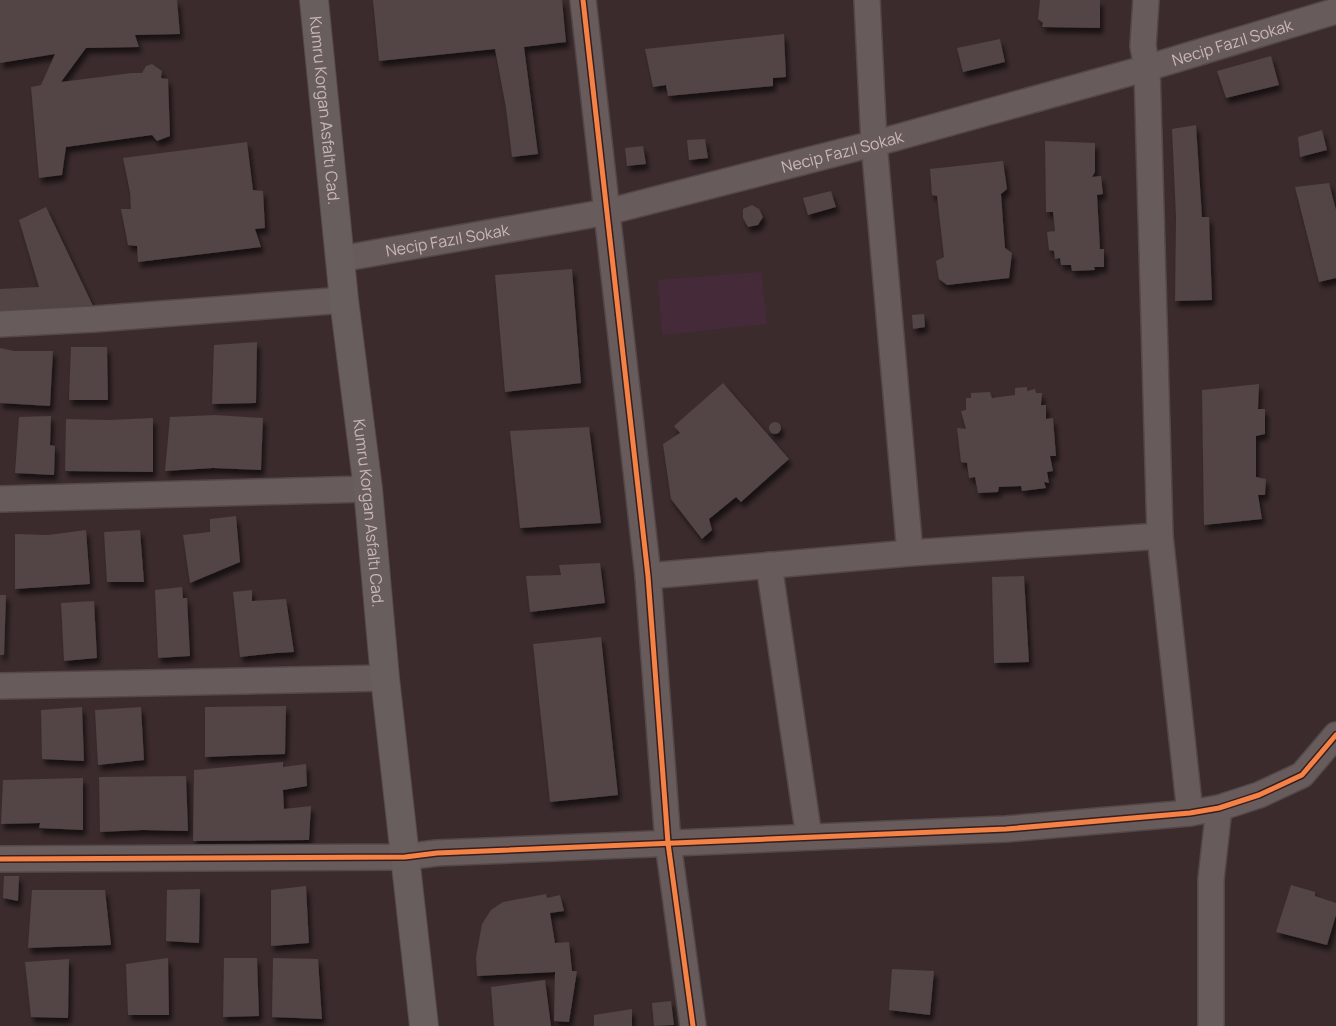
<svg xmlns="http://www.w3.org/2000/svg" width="1336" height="1026" font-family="Manrope,sans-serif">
<defs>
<filter id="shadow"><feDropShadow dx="3" dy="5.5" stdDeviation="2.5" flood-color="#0009"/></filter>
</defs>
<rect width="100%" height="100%" fill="#3b2b2c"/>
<path fill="#452b39" d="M761 272 767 324 662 335 658 280Z"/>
<g fill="#524445" filter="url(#shadow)">
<path d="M0 0H177L180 34 135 35 139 47 86 48 61 82 132 73H142L146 66 152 64 162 71 161 78 168 79 170 136 157 141 152 135 66 147 62 175 39 178 31 87 41 85 55 54 0 63Z"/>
<path d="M373 0H562L566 42 524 47 538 154 512 157 506 108 495 49 379 61Z"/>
<path d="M1040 0H1100V28L1042 27 1043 23 1038 19Z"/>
<path d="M784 34 786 77 773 78V86L668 96 666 85 653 87 645 49Z"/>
<path d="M1000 39 1005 62 963 72 957 48Z"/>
<path d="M1271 56 1279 85 1226 98 1217 71Z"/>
<path d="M1196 125 1202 217H1209L1212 300 1175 301 1176 217 1172 129Z"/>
<path d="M1322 130 1327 150 1300 157 1298 137Z"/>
<path d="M705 139 708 158 689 160 687 140Z"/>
<path d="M1045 141 1095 143V172L1092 177 1101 176 1103 194 1097 195 1100 249H1104V267H1094L1095 270 1072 271 1071 265H1061L1060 258 1055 259 1054 251 1049 250 1047 232 1055 231 1053 212H1046Z"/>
<path d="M247 142 253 190 263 191 265 228 255 229 261 247 138 262 137 246 128 245 121 209H131L130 192 123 158Z"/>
<path d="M643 146 646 164 627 166 625 148Z"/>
<path d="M1003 161 1007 189 1001 194 1005 248 1012 253 1009 278 947 285 939 279 936 261 944 257 937 196 932 195 930 169Z"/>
<path d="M1329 183 1336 210V278L1319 282 1295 187Z"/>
<path d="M831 191 836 207 808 215 803 198Z"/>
<path d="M752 205 759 209 763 217 758 225 748 227 743 218V209Z"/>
<path d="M46 207 94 308 0 311V289L39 287 19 220Z"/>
<path d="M572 269 581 383 505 392 495 275Z"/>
<path d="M924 314 925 327 913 329 912 315Z"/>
<path d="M257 342 256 403 212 404 214 345Z"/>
<path d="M71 347H107L108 400H69Z"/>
<path d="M0 348 14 351H53L50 406 0 403Z"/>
<path d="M723 383 789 459 741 502 736 497 709 519 712 530 702 539 671 499 663 444 680 433 674 426Z"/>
<path d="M1259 384 1258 409H1265V434L1256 436V477L1266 479 1265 495H1258L1262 519 1204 525 1202 390Z"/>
<path d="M1027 387V391L1035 389 1036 393H1042L1041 405H1046V419L1053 418 1056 456H1050L1053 471 1047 472 1049 483 1044 482 1046 488 1022 491 1021 486 999 487 998 492 978 493 975 477 969 478 967 463 961 462 957 428 966 429 961 411 966 410V398H971V393L990 392 992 398 1015 395V388Z"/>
<path d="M215 415 263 418 261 470 213 468 165 471 170 417Z"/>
<path d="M51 416 50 445 55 446 54 475 15 473 19 417Z"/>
<path d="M153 418V472L65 471 66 419 108 420Z"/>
<circle cx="775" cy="428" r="6"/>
<path d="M589 427 601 523 520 528 510 431Z"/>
<path d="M236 516 240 562 190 583 183 535 210 532V519Z"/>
<path d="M86 530 90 584 15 589V534L48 535Z"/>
<path d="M140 530 144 582H107L104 532Z"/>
<path d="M600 563 605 603 530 612 526 576 561 575 559 565Z"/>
<path d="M1024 576 1029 662 994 663 992 577Z"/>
<path d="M182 587 183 598H187L190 656 158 658 155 590Z"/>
<path d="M252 590V601L286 599 294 652 276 653 240 657 233 592Z"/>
<path d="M0 595H6L4 655H0Z"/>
<path d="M94 601 97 658 64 661 61 603Z"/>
<path d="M601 637 618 795 550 802 533 644Z"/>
<path d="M286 706 285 754 205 757V707Z"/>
<path d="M82 707 84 761 42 759 41 710Z"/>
<path d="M141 707 144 760 98 765 95 710Z"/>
<path d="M283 762V767L306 764 307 786 283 790 284 809 311 806 309 840 193 841 194 770Z"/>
<path d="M186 776 188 831 143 830 100 832 99 777Z"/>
<path d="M83 778V830L39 828 40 823 1 824 3 780Z"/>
<path d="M4 876H19L18 901 3 898Z"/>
<path d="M1291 885 1315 892V896L1336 903V915L1327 945 1276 932Z"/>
<path d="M306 886 309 943 271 946V890Z"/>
<path d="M200 889 199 943 166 941 167 890Z"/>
<path d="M32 890H105L111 945 28 948Z"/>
<path d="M546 894 547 898 560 895 564 911 550 913 555 943 569 942 572 971H577L569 1022 554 1021 555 972 477 976 476 957 482 924 491 910 503 902Z"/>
<path d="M168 958 169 1015H128L126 964Z"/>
<path d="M224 958H257L259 1016 223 1017Z"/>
<path d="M273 958 318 959 322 1019 272 1017Z"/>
<path d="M69 959 68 1018 31 1017 25 962Z"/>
<path d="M892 969 934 971 930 1015 889 1010Z"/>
<path d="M545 980 551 1026H494L491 987Z"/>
<path d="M671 1001 674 1025 654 1026 652 1003Z"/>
<path d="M632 1009V1026H594V1015Z"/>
</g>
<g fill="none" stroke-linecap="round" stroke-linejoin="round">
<defs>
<g id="minor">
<path d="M583 0 648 576 668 843 693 1026"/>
<path d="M867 0 874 143 910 553"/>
<path d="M1146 0 1143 46 1147 68 1160 536 1190 813"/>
<path id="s1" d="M340 259 607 212 884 141 1147 68 1336 11"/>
<path d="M0 324 95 319 344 300"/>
<path d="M0 499 368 489"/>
<path d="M769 565 809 837"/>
<path d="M648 576 910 553 1160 536"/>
<path d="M0 686 385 678"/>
<path d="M0 859 405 857 437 853 1006 829 1190 813 1219 808 1259 795 1302 775 1336 735"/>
<path d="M1211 1026V879L1219 808"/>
</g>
<g id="major">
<path id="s2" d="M314 0 344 300 368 489 385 678 424 1026"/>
</g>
</defs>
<use href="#minor" stroke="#534748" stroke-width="28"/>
<use href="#major" stroke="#57494a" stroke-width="30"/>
<use href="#minor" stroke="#685b5c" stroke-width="25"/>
<use href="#major" stroke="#695e5e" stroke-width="28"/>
<defs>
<g id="cycleway">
<path d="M583 0 648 576 668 843 693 1026"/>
<path d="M0 859 405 857 437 853 1006 829 1190 813 1219 808 1259 795 1302 775 1336 735"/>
</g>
</defs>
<use href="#cycleway" stroke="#361e1f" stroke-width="8"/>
<use href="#cycleway" stroke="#f48246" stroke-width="5"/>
</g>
<g text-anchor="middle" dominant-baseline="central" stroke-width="5" stroke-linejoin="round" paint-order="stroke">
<g font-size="16" fill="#cbb6b6" stroke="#361e1f">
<text stroke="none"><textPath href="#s1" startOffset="919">Necip Fazıl Sokak</textPath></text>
<text stroke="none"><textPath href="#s2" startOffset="111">Kumru Korgan Asfaltı Cad.</textPath></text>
<text stroke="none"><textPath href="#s1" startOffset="514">Necip Fazıl Sokak</textPath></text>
<text stroke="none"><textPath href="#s1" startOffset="109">Necip Fazıl Sokak</textPath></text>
<text stroke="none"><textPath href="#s2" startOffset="516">Kumru Korgan Asfaltı Cad.</textPath></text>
</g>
</g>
</svg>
